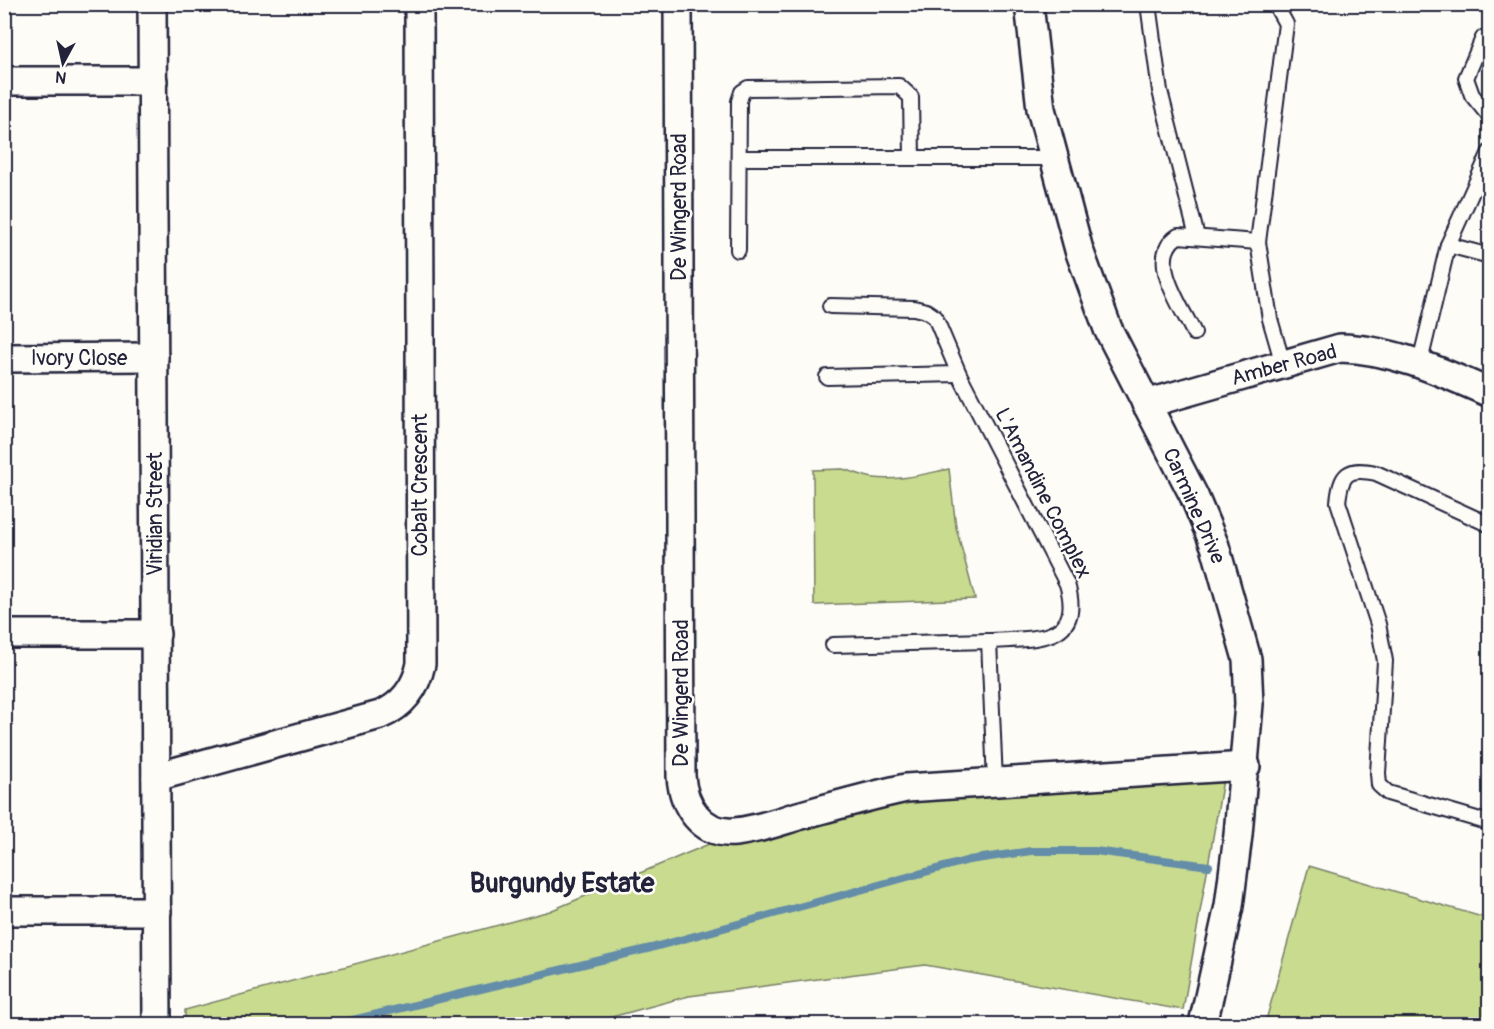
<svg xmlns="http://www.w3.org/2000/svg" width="1494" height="1029" font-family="Pangolin,sans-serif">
<rect width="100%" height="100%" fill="#fdfcf7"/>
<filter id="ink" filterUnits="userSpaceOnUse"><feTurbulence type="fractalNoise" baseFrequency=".0167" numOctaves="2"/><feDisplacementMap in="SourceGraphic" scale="12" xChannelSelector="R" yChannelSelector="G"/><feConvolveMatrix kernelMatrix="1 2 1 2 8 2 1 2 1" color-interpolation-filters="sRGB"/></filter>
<g filter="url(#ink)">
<g fill="#c9db8f" stroke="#767e65" stroke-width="1.5">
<path d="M842 469C853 471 863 477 874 478 899 481 924 474 949 469L956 527 975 599 814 605 813 470Z"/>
<path d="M1225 768 1183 1010 925 965 689 996 586 1024H185V1010L550 911 735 833 861 797Z"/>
<path d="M1309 866 1489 919V1024H1265Z"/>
</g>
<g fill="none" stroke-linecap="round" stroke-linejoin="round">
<path stroke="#638da8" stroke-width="8" d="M336 1024 651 948 969 860 1031 851H1095L1209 866"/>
<defs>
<g id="service">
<path d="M1148 4 1160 91 1197 237"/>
<path d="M1275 4 1286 24 1258 242 1270 319 1283 364"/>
<path d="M1483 38 1466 78 1472 95 1490 117"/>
<path d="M739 158H1054"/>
<path d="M1448 245 1490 256"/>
<path d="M738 250 739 101 742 92 748 88 899 86 911 97 912 158"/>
<path d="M830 306 914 308 926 311 935 317 959 374 1067 584C1085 645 1031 638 989 641L995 782"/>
<path d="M1194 333C1182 307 1145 258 1178 236L1258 242"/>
<path d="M1420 362 1448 245 1490 152"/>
<path d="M827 377 959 374"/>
<path d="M1490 525 1376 473C1347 467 1341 474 1338 502L1378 624 1385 661 1378 773 1379 785 1388 793 1490 823"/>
<path d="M833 645 989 641"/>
</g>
<g id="minor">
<path d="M152 4 157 1024"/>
<path d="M678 4 681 776C683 805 701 835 735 832 756 830 778 822 798 816 834 806 869 796 906 788L1246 766"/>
<path d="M1029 4 1041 109 1079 250 1108 329 1194 496 1215 546 1247 659 1249 704 1238 835 1229 906 1203 1024"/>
<path d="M4 81H153"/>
<path d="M4 358 154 357"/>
<path d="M1146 404 1340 348C1393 349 1442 372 1490 393"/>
<path d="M4 634H156"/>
<path d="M156 777 380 715C402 706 416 688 421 664L419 4"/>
<path d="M4 911H157"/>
</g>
</defs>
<use href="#service" stroke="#22223b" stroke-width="18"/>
<use href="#minor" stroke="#22223b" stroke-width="32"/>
<use href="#service" stroke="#fdfcf7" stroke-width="14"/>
<use href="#minor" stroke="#fdfcf7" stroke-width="27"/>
</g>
</g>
<g text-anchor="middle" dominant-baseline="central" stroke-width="5" stroke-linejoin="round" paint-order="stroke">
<g font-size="21" fill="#22223b" stroke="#fdfcf7">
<text transform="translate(679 207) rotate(-90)">De Wingerd Road</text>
<text x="79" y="358">Ivory Close</text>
<text transform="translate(1284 365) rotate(-15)">Amber Road</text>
<text transform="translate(420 485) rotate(-90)">Cobalt Crescent</text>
<text transform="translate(1043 493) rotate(63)">L'Amandine Complex</text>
<text transform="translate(1194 506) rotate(66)">Carmine Drive</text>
<text transform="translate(155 514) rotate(-90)">Viridian Street</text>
<text transform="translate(681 693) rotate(-90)">De Wingerd Road</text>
</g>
<g font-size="27" font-weight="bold" fill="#22223b" stroke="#fdfcf7">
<text x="562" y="883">Burgundy Estate</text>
</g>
</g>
<rect width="1494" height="1029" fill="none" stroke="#fdfcf7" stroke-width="24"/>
<rect x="12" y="12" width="1470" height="1005" fill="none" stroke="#22223b" stroke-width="2" filter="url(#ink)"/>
<g transform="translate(63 63) rotate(188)" stroke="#fdfcf7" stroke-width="4.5" paint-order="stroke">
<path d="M0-4.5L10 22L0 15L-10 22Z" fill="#22223b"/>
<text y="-9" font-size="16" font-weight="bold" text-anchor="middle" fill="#22223b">N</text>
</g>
</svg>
